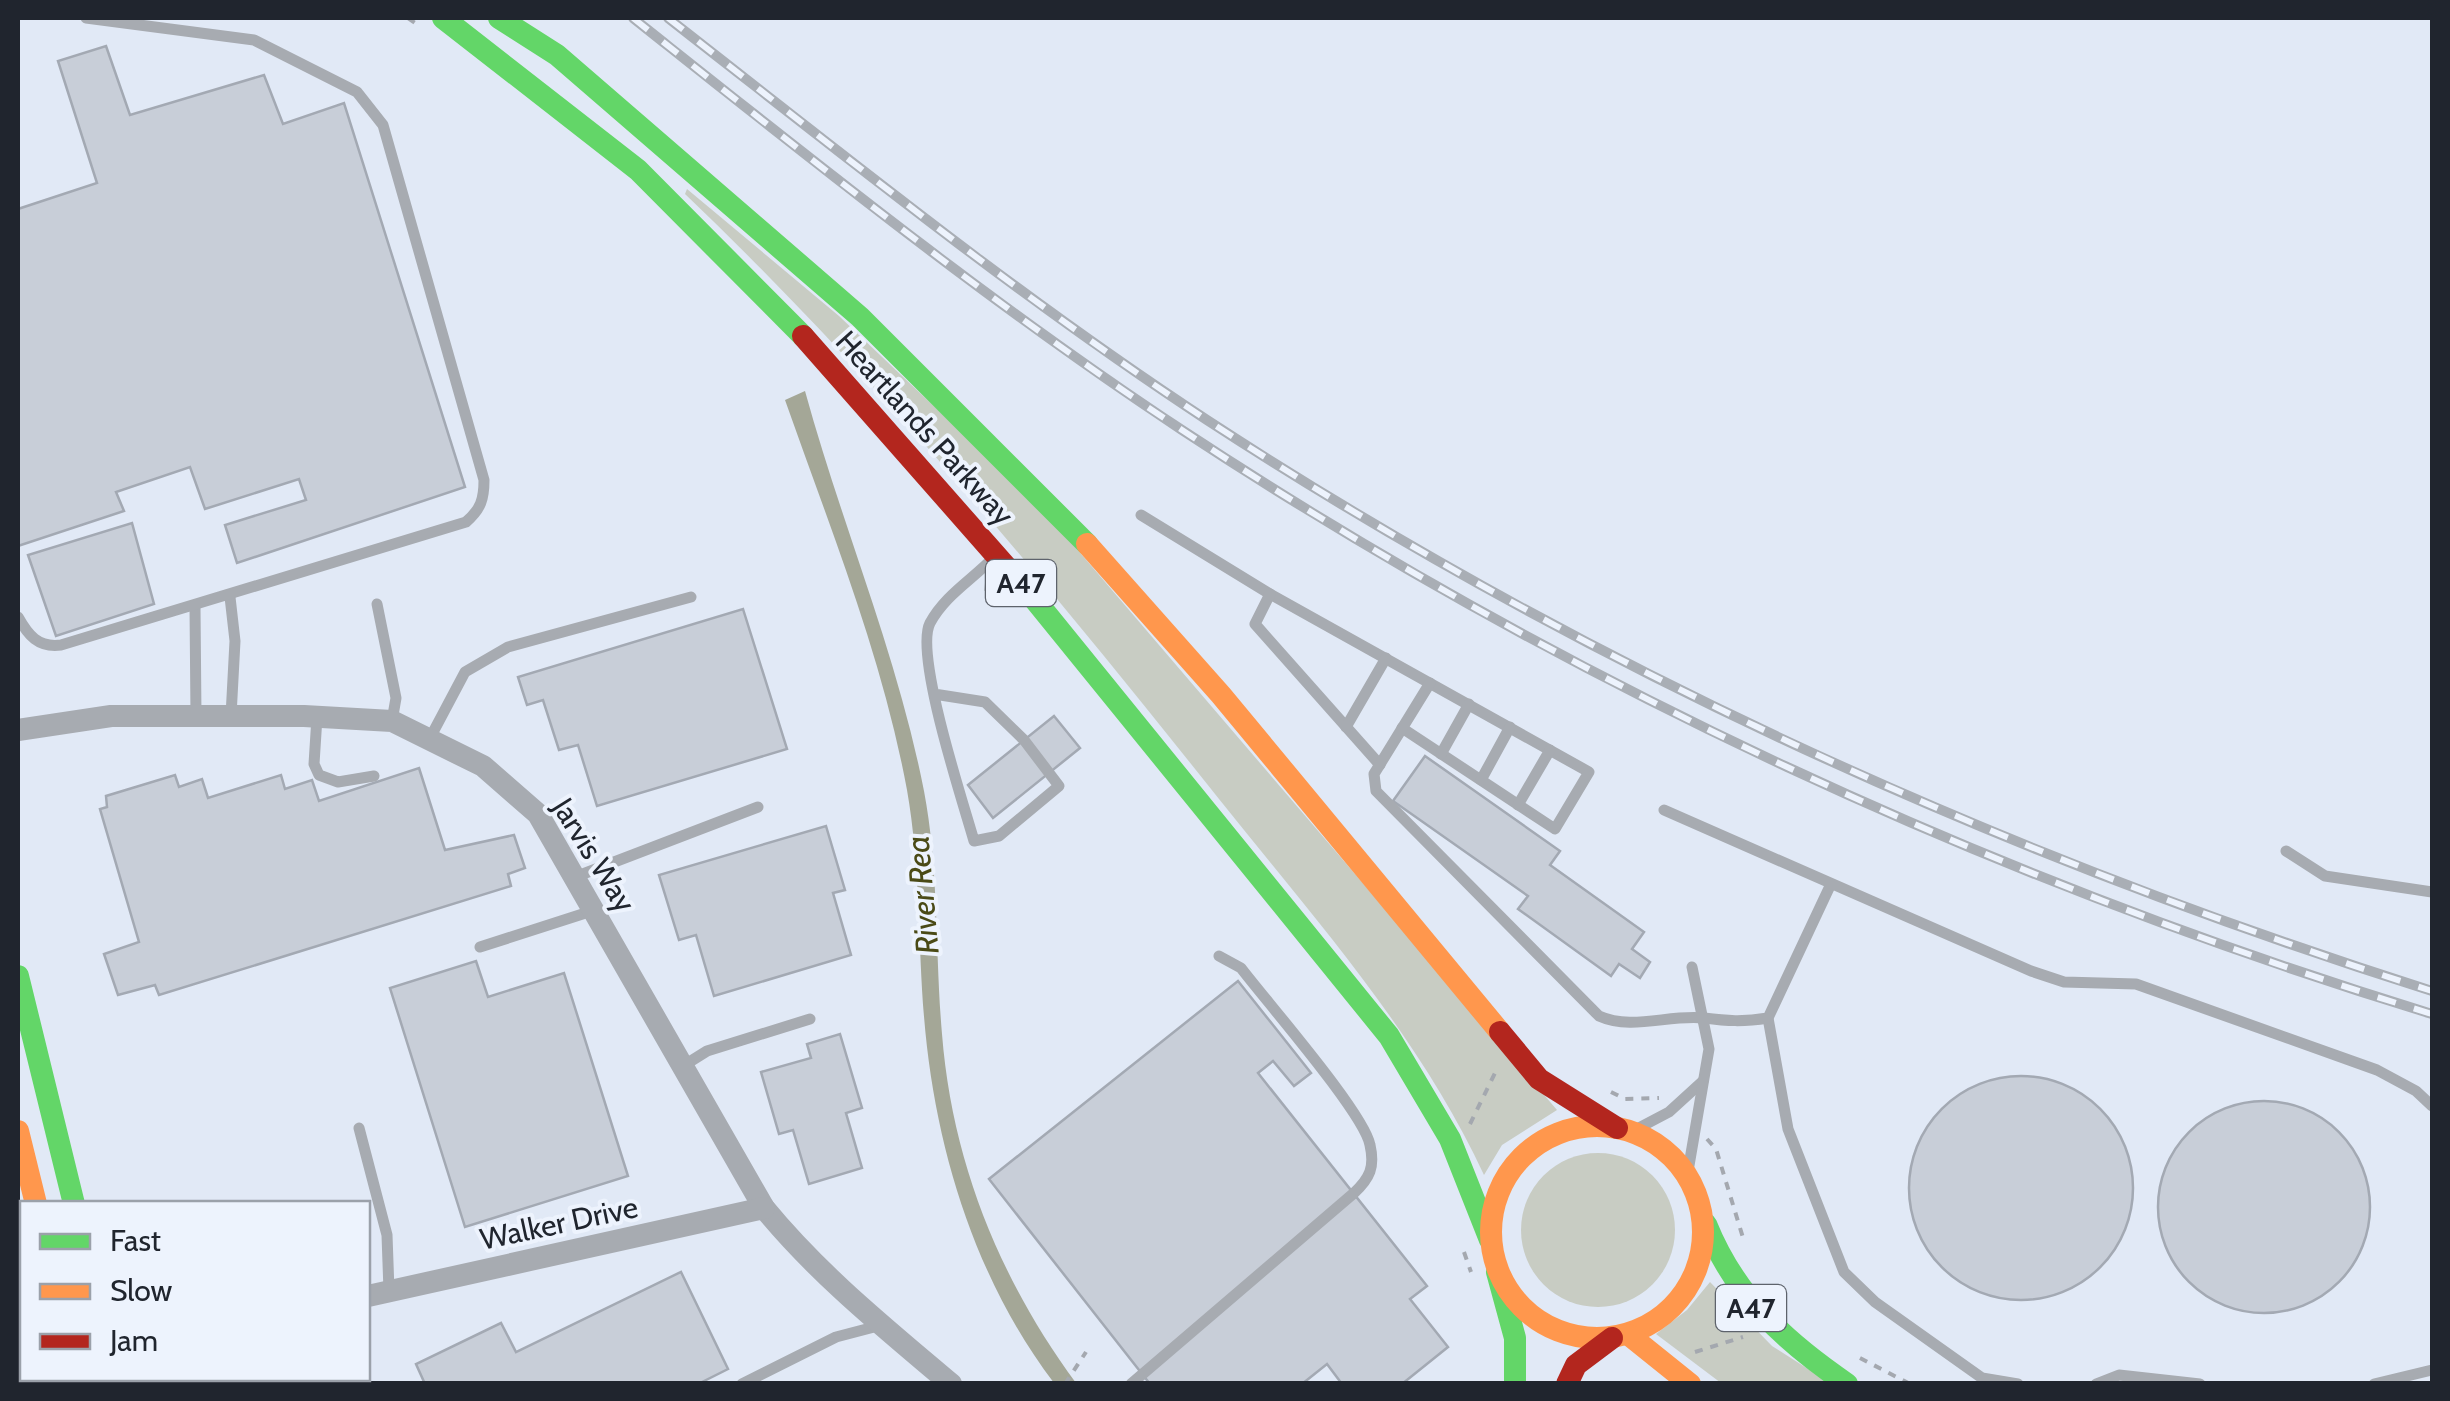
<svg xmlns="http://www.w3.org/2000/svg" width="2450" height="1401" font-family="Cabin,sans-serif">
<rect width="100%" height="100%" fill="#e1e9f6"/>
<g fill="#c8ccc3">
<path d="M687 189 839 316 1046 513 1557 1110 1502 1145 1484 1175C1419 1035 1315 919 1219 799 1051 588 880 380 685 194Z"/>
<circle cx="1598" cy="1230" r="77"/>
<path d="M1710 1282 1772 1346 1830 1383H1721L1656 1334 1687 1310Z"/>
</g>
<path fill="#a4a797" d="M805 391C842 526 897 653 924 791 939 870 935 953 942 1034 952 1162 1000 1280 1076 1383H1054C981 1287 941 1167 927 1047 917 962 922 875 907 790 882 655 830 528 785 400Z"/>
<g fill="#c8ced8" stroke="#a3a9b3" stroke-width="2.5">
<path d="M106 46 130 115 264 75 283 124 344 103 465 487 237 563 225 525 306 500 299 479 205 509 190 467 116 492 124 511 18 546V209L97 183 58 61Z"/>
<path d="M132 523 154 604 56 636 28 555Z"/>
<path d="M743 609 787 749 597 806 578 745 559 750 543 700 527 705 518 677Z"/>
<path d="M1054 716 1080 748 993 818 968 785Z"/>
<path d="M1425 756 1560 851 1550 865 1644 932 1632 949 1650 962 1640 978 1619 964 1611 976 1518 909 1528 896 1393 801Z"/>
<path d="M419 768 445 850 514 835 525 868 508 874 511 886 159 995 155 985 118 995 104 954 139 942 100 809 107 807 106 796 175 775 179 787 202 779 208 798 281 775 285 789 312 780 319 801Z"/>
<path d="M826 826 845 890 833 893 851 955 714 996 696 935 679 940 659 875Z"/>
<path d="M476 961 488 997 564 973 628 1176 465 1227 390 988Z"/>
<path d="M1238 981 1311 1073 1294 1086 1273 1061 1258 1073 1427 1286 1410 1299 1448 1347 1402 1384H1342L1327 1364 1302 1384H1150L989 1179Z"/>
<path d="M840 1034 862 1108 846 1113 862 1168 809 1184 793 1130 779 1134 761 1072 811 1058 807 1044Z"/>
<circle cx="2021" cy="1188" r="112"/>
<circle cx="2264" cy="1207" r="106"/>
<path d="M681 1272 728 1369 698 1384H425L416 1364 501 1323 516 1352Z"/>
</g>
<g fill="none" stroke-linecap="round" stroke-linejoin="round">
<g stroke="#a4a8af" stroke-width="4" stroke-dasharray="8 8" stroke-linecap="butt">
<path d="M408 18 418 25"/>
<path d="M987 583 986 595 994 596"/>
<path d="M1611 1092 1625 1099 1659 1098"/>
<path d="M1470 1124 1497 1069"/>
<path d="M1707 1139 1716 1149 1744 1241"/>
<path d="M1464 1252 1471 1272"/>
<path d="M1695 1352 1743 1337"/>
<path d="M1860 1358 1910 1384"/>
<path d="M1065 1384 1086 1352"/>
</g>
<g stroke="#a7abb1" stroke-width="11">
<path d="M1141 515 1270 594 1589 772 1555 829 1402 728"/>
<path d="M1270 594 1255 624 1380 765"/>
<path d="M230 597 235 641 231 716"/>
<path d="M377 604 396 698 392 721"/>
<path d="M195 607 196 716"/>
<path d="M18 617C28 635 38 648 61 645L466 522C481 509 484 499 484 480L383 125 357 92 254 40 86 18"/>
<path d="M1430 683 1374 774 1376 791 1599 1016C1632 1031 1669 1014 1704 1018 1727 1021 1743 1022 1768 1018L1830 886"/>
<path d="M934 694 985 702 1024 740 1059 786 999 836 974 841C963 802 914 654 930 623 945 595 972 580 994 557"/>
<path d="M317 717 314 764 319 775 338 782 374 776"/>
<path d="M1346 727 1386 658"/>
<path d="M430 738 465 672 508 647 691 597"/>
<path d="M1441 754 1469 704"/>
<path d="M1481 780 1510 727"/>
<path d="M1518 805 1550 750"/>
<path d="M1664 810 2031 971 2064 982 2136 984 2377 1070 2416 1091 2432 1106"/>
<path d="M2286 851 2325 876 2432 892"/>
<path d="M575 877 758 807"/>
<path d="M480 947 595 910"/>
<path d="M1768 1018 1788 1129 1844 1272 1875 1302 1982 1378 2018 1384"/>
<path d="M683 1066 707 1051 810 1019"/>
<path d="M359 1128 387 1235 389 1291"/>
<path d="M1631 1132 1669 1112 1703 1081"/>
<path d="M1687 1177 1709 1049 1692 967"/>
<path d="M18 1324 22 1314"/>
<path d="M18 1377 26 1384"/>
<path d="M364 1378 366 1384"/>
<path d="M742 1384 836 1337 878 1326"/>
<path d="M1131 1384 1354 1193C1370 1178 1375 1167 1370 1145 1364 1113 1266 1001 1241 968L1219 956"/>
<path d="M2096 1384 2119 1375 2200 1384"/>
<path d="M2374 1384 2432 1370"/>
</g>
<g stroke="#a7abb1" stroke-width="22">
<path d="M18 730 111 716H304L392 721 483 766 538 814 764 1208C819 1275 885 1328 951 1384"/>
<path d="M368 1296 764 1208"/>
</g>
<g stroke="#63d668" stroke-width="22">
<path d="M443 18 638 170 803 336"/>
<path d="M499 18 557 55 860 317 1087 544"/>
<path d="M1031 595 1389 1036 1450 1139 1490 1240"/>
<path d="M18 976 74 1204"/>
<path d="M1706 1224C1735 1296 1784 1341 1847 1384"/>
<path d="M1497 1272 1515 1338V1384"/>
<path d="M116 1378 117 1384"/>
</g>
<g stroke="#ff974d" stroke-width="22">
<path d="M1087 544 1221 695 1500 1032"/>
<circle cx="1597" cy="1232" r="106"/>
<path d="M18 1131 36 1204"/>
<path d="M1629 1335 1690 1384"/>
<path d="M80 1378 81 1384"/>
</g>
<g stroke="#b3261e" stroke-width="22">
<path d="M803 336 1031 595"/>
<path d="M1500 1032 1539 1079 1617 1128"/>
<path d="M1567 1384 1576 1365 1612 1338"/>
</g>
<defs>
<g id="rail">
<path d="M633 18C812 160 991 304 1182 430 1568 684 1991 879 2432 1014"/>
<path d="M668 18C845 156 1019 297 1207 420 1586 667 2002 855 2432 991"/>
</g>
</defs>
<use href="#rail" stroke="#a9aeb5" stroke-width="10"/>
<use href="#rail" stroke="#edf3fd" stroke-width="6" stroke-dasharray="19" stroke-linecap="butt"/>
</g>
<g text-anchor="middle" dominant-baseline="central" stroke-width="8" stroke-linejoin="round" paint-order="stroke">
<g fill="#edf3fd" stroke="#5e636c" stroke-width="2.5">
<rect x="986" y="560" width="70" height="46" rx="8"/>
<rect x="1716" y="1285" width="70" height="46" rx="8"/>
</g>
<g font-size="28" font-weight="bold" fill="#20252e">
<text x="1021" y="583">A47</text>
<text x="1751" y="1308">A47</text>
</g>
<g font-size="30" fill="#20252e" stroke="#edf3fd">
<text transform="translate(925 428) rotate(48)">Heartlands Parkway</text>
<text transform="translate(594 855) rotate(58)">Jarvis Way</text>
<text transform="translate(559 1223) rotate(-12)">Walker Drive</text>
</g>
<g font-size="32" font-style="italic" fill="#4a4a16" stroke="#edf3fd">
<text transform="translate(922 895) rotate(-95)">River Rea</text>
</g>
</g>
<rect width="2450" height="1401" fill="none" stroke="#20252e" stroke-width="40"/>
<rect x="20" y="1201" width="350" height="180" fill="#edf3fd" stroke="#9ba1aa" stroke-width="2.5"/>
<rect x="40" y="1234" width="50" height="15" fill="#63d668" stroke="#9ba1aa" stroke-width="2.5"/>
<text x="110" y="1251" font-size="30" fill="#20252e">Fast</text>
<rect x="40" y="1284" width="50" height="15" fill="#ff974d" stroke="#9ba1aa" stroke-width="2.5"/>
<text x="110" y="1301" font-size="30" fill="#20252e">Slow</text>
<rect x="40" y="1334" width="50" height="15" fill="#b3261e" stroke="#9ba1aa" stroke-width="2.5"/>
<text x="110" y="1351" font-size="30" fill="#20252e">Jam</text>
</svg>
